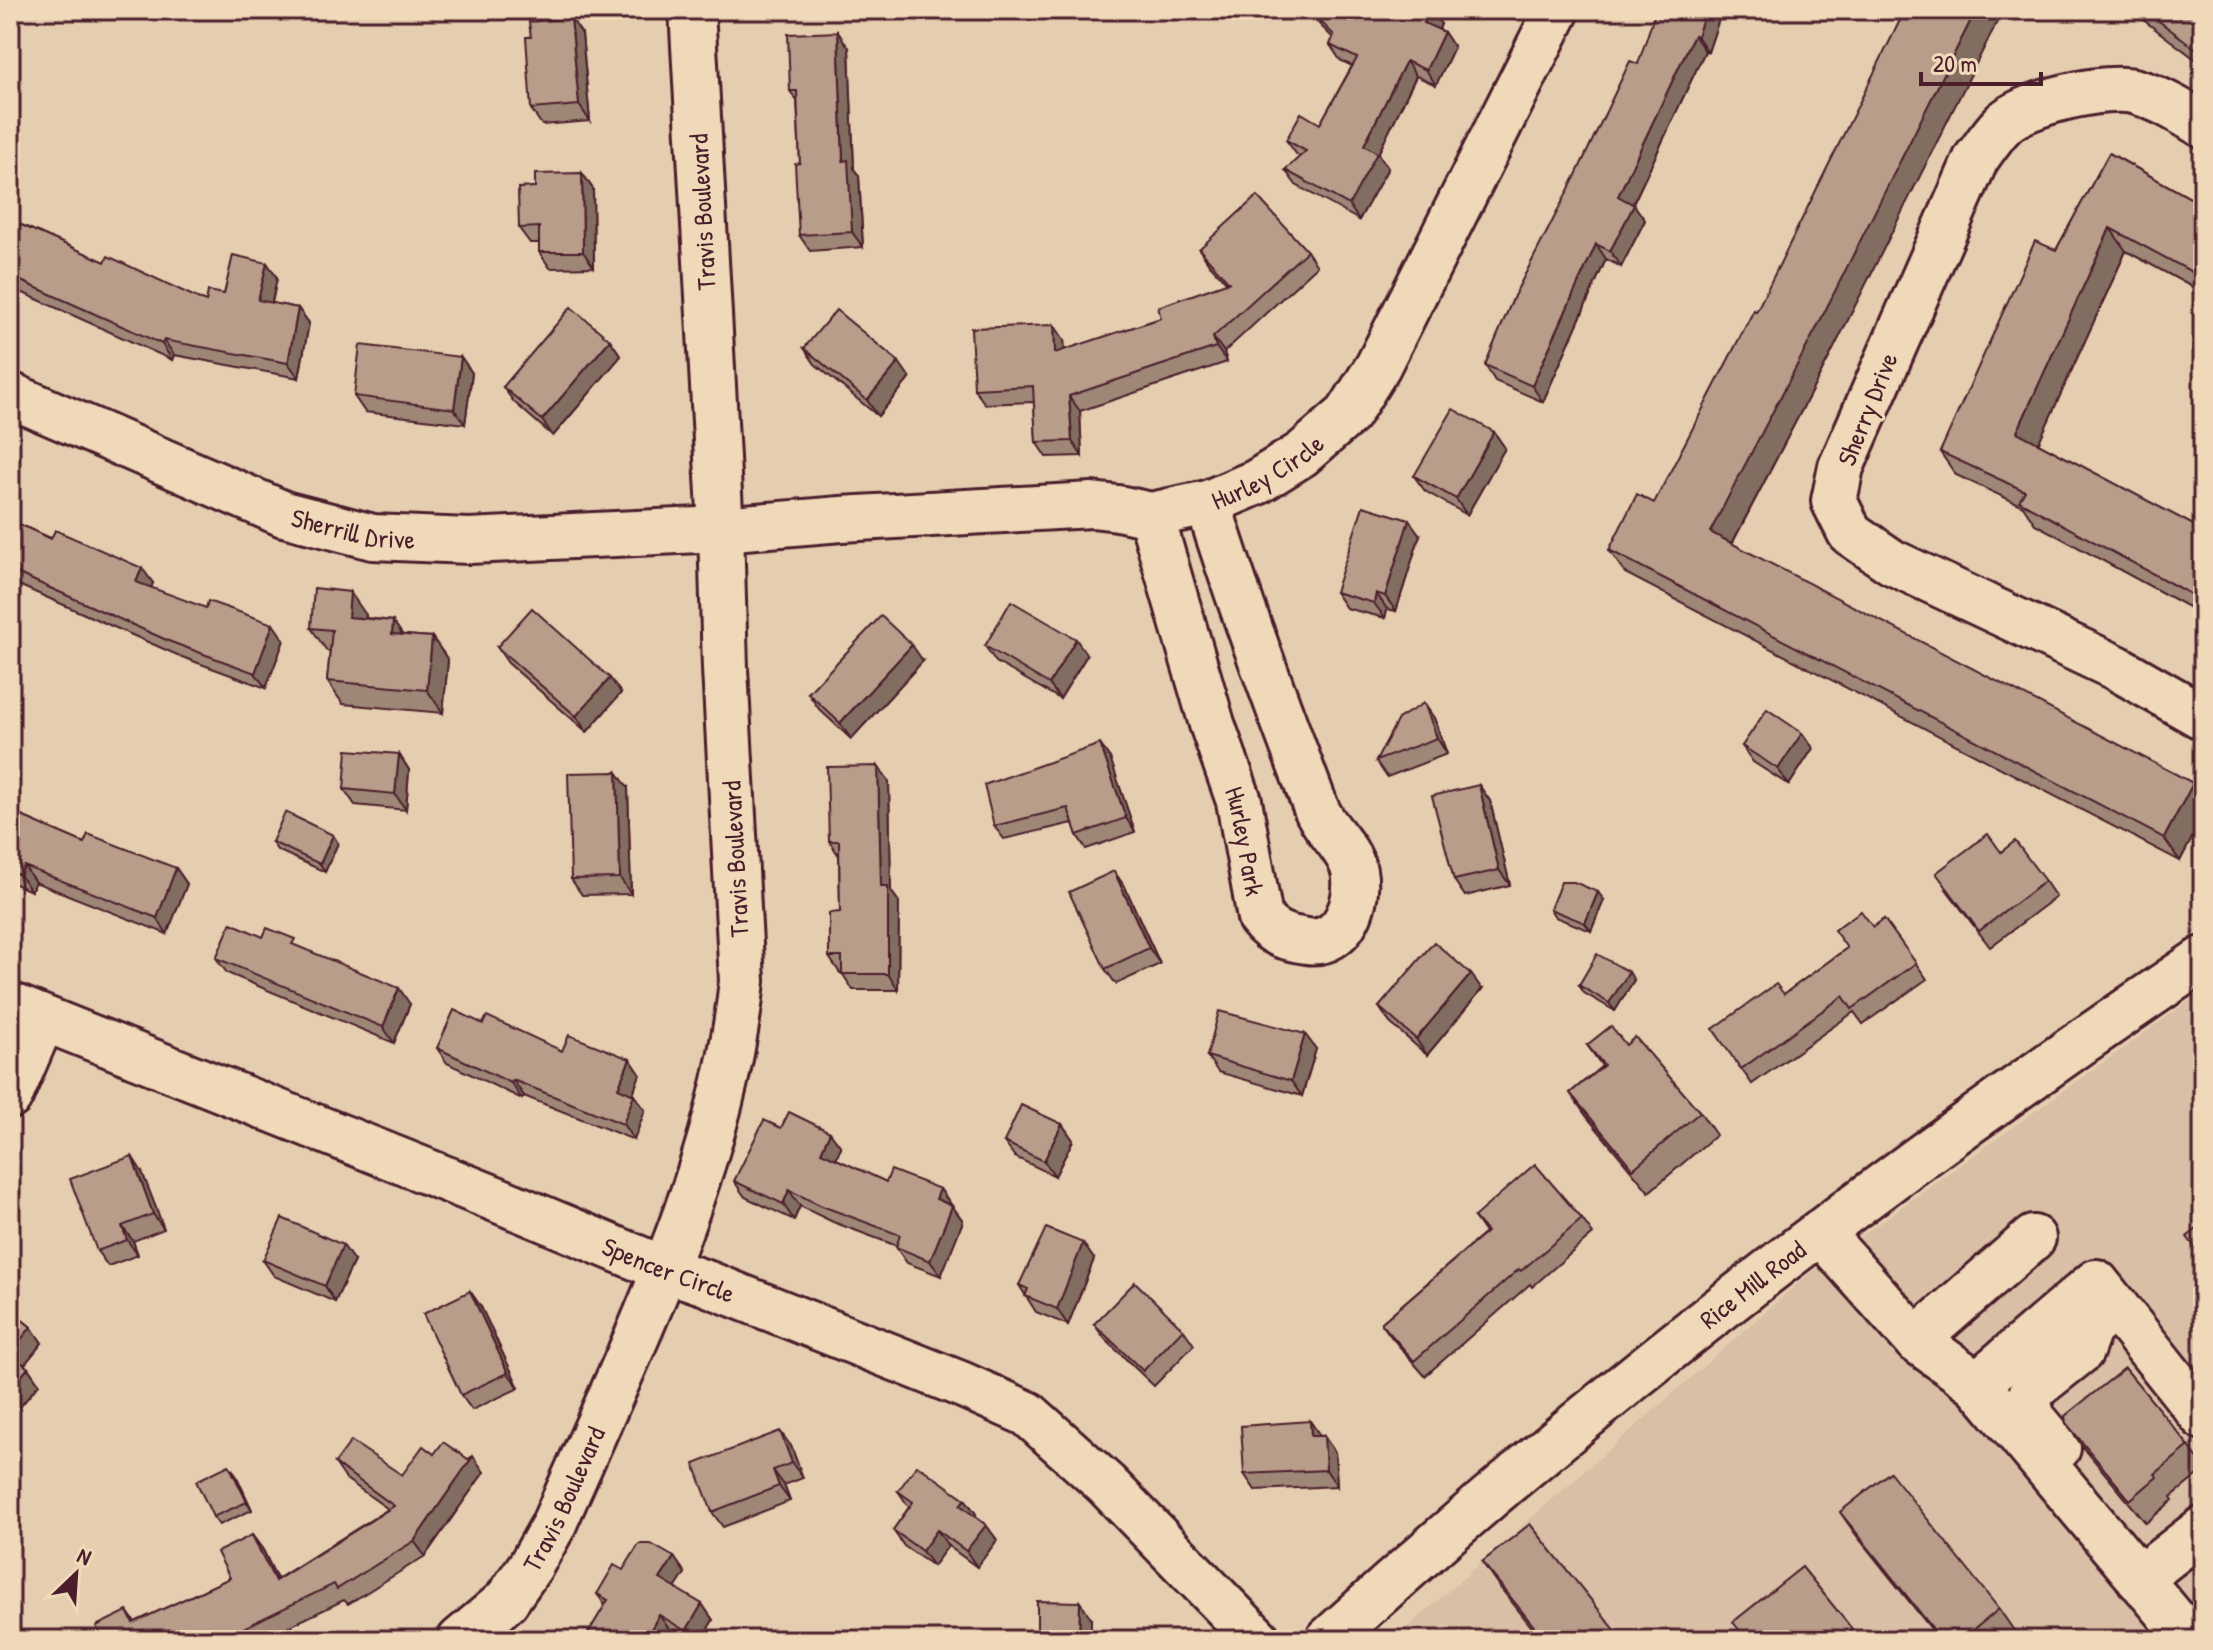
<svg xmlns="http://www.w3.org/2000/svg" width="2213" height="1650" font-family="'Patrick Hand',sans-serif">
<rect width="100%" height="100%" fill="#e5ceb0"/>
<filter id="ink" filterUnits="userSpaceOnUse"><feTurbulence type="fractalNoise" baseFrequency=".0125" numOctaves="2"/><feDisplacementMap in="SourceGraphic" scale="16" xChannelSelector="R" yChannelSelector="G"/><feConvolveMatrix kernelMatrix="1 2 1 2 8 2 1 2 1" color-interpolation-filters="sRGB"/></filter>
<g filter="url(#ink)">
<path fill="#d8bfa5" d="M2203 991V1640H1393L1811 1272Z"/>
<g fill="none" stroke-linecap="round" stroke-linejoin="round">
<defs>
<g id="minor">
<path d="M2203 125C2182 112 2161 99 2137 92 2108 83 2022 103 2002 125 1992 135 1984 148 1976 159L1841 467 1834 501 1850 533 1892 562 2117 668 2203 717"/>
<path id="s1" d="M10 395 284 514 373 537 469 541 721 529 841 519 1092 505 1118 508 1151 515 1208 503 1257 482 1302 454 1348 414 1378 366 1557 10"/>
<path id="s2" d="M1151 515 1212 724 1239 801 1260 918C1273 935 1287 938 1307 941 1344 947 1360 900 1354 871 1349 847 1325 831 1316 808 1278 707 1240 606 1208 503"/>
<path id="s3" d="M10 1005 496 1199 664 1269 706 1283 963 1385 1028 1414 1106 1484 1258 1640"/>
<path d="M10 1096 43 1019"/>
<path d="M1820 1232 1916 1340 1977 1384 2191 1640"/>
<path d="M1916 1340 2033 1238"/>
<path d="M1977 1384 2096 1282 2203 1417"/>
<path d="M2058 1448 2032 1417 2029 1401 2033 1389 2081 1351 2090 1327 2116 1307"/>
<path d="M2139 1579 2203 1529"/>
<path id="s4" d="M460 1640 506 1601 531 1565 553 1526C629 1351 722 1173 742 981L725 669 721 529 692 10"/>
<path id="s5" d="M1328 1640C1601 1390 1896 1166 2203 959"/>
</g>
</defs>
<use href="#minor" stroke="#4a1f2b" stroke-width="50"/>
<use href="#minor" stroke="#efd9b8" stroke-width="44"/>
</g>
<g fill="#9f8778" stroke="#4a1f2b" stroke-width="2">
<path d="M1305 10H1364L1375 15 1441 24 1439 30 1444 32 1454 47 1436 85 1416 76 1378 154 1388 168 1359 220 1296 185 1285 170 1300 157 1297 155 1286 140 1320 124 1352 66 1340 60 1330 45 1333 38Z"/>
<path d="M1722 10 1708 52 1705 51 1633 204 1645 220 1621 267 1606 259 1543 402 1495 381 1485 365 1638 64Z"/>
<path d="M2130 10H2203V65Z"/>
<path d="M582 34 590 121 542 125 531 109Z"/>
<path d="M849 48 854 169 859 176 863 247 810 251 799 235 800 163 797 101 790 91Z"/>
<path d="M2109 153 2203 205V293L2126 251 2038 443 2203 530V615L2035 524 2023 506 1956 475 1940 452 2056 250Z"/>
<path d="M582 173 593 189 594 267 550 268 539 252V243H530L519 228 535 187Z"/>
<path d="M10 220 105 262 206 302 224 294 267 263 277 278 272 303 298 308 309 323 299 378 174 355 172 360 10 287Z"/>
<path d="M1199 249 1307 251 1317 266 1224 352 1227 362 1080 411 1082 456 1046 457 1036 442 1034 402 985 404 974 389 1054 325 1064 340 1065 350 1161 318 1227 283 1209 264Z"/>
<path d="M610 340 621 356 553 436 514 402 503 387Z"/>
<path d="M804 348 910 378 878 416 815 364Z"/>
<path d="M1832 352 1732 544 2203 797V817L2180 861 1625 573 1609 550 1654 503Z"/>
<path d="M461 357 472 373 465 424 365 412 354 396Z"/>
<path d="M1494 432 1505 448 1467 515 1425 491 1414 476Z"/>
<path d="M10 520 153 583 151 588 284 640 266 688 182 657 14 583 13 587 10 586Z"/>
<path d="M1420 535 1396 611 1387 609 1385 618 1346 608 1335 592Z"/>
<path d="M366 615V618L393 621 402 635 432 637 448 660 443 713 343 704 327 681 330 651H327L311 628Z"/>
<path d="M985 646 1087 655 1060 699 996 662Z"/>
<path d="M497 647 621 693 587 732 508 663Z"/>
<path d="M923 661 851 739 819 709 808 693Z"/>
<path d="M1434 718 1447 754 1387 777 1376 761Z"/>
<path d="M1802 733 1813 748 1789 785 1753 762 1742 746Z"/>
<path d="M399 754 409 770 406 810 355 805 344 789Z"/>
<path d="M1110 758 1135 832 1086 849 1077 835 1073 823 1004 839 994 826Z"/>
<path d="M889 782 891 891 899 902 898 990H853L842 973H840L829 957 840 912 839 856 829 841Z"/>
<path d="M1479 785 1490 801 1510 885 1465 896 1454 880Z"/>
<path d="M628 788 631 894 582 895 571 879Z"/>
<path d="M10 811 84 843 176 868 187 884 167 934 35 882 31 891 10 882Z"/>
<path d="M272 842 338 843 325 872 277 850Z"/>
<path d="M2001 852 2045 881 2056 897 1990 947 1946 889Z"/>
<path d="M1125 887 1160 964 1116 984 1105 969Z"/>
<path d="M1604 900 1591 931 1555 917 1550 909Z"/>
<path d="M1884 919 1927 979 1863 1024 1854 1012 1752 1084 1713 1029 1784 994 1847 948Z"/>
<path d="M263 937 300 948 410 1004 394 1043 227 973 216 958Z"/>
<path d="M1634 980 1615 1011 1584 993 1579 985Z"/>
<path d="M1482 989 1427 1055 1390 1023 1379 1007Z"/>
<path d="M483 1024 562 1051 630 1059 640 1074 633 1094 645 1110 634 1140 524 1096 522 1099 447 1063 437 1048Z"/>
<path d="M1587 1045H1626L1700 1112 1716 1135 1649 1192 1586 1116 1570 1093 1602 1066Z"/>
<path d="M1316 1049 1302 1096 1218 1072 1207 1056Z"/>
<path d="M1062 1124 1073 1140 1055 1176 1015 1157 1004 1142Z"/>
<path d="M781 1128 841 1147 836 1159 886 1182 940 1189 963 1221 941 1276 907 1263 896 1247 897 1246 833 1222 800 1206 794 1220 745 1197 734 1181Z"/>
<path d="M142 1172 164 1229 133 1241 138 1255 108 1266 97 1251Z"/>
<path d="M1474 1217 1582 1219 1593 1234 1532 1287 1530 1284 1425 1376 1392 1338 1381 1323 1485 1233Z"/>
<path d="M1094 1259 1068 1325 1036 1312 1019 1285Z"/>
<path d="M263 1260 354 1261 335 1302 274 1276Z"/>
<path d="M470 1291 481 1307 519 1388 472 1410 461 1395Z"/>
<path d="M10 1310 31 1327 42 1343 24 1365 28 1368 39 1384 19 1408 10 1401Z"/>
<path d="M1094 1324 1183 1329 1194 1345 1154 1386 1105 1339Z"/>
<path d="M1310 1421 1320 1436 1335 1452 1337 1486 1255 1490 1244 1474Z"/>
<path d="M2066 1423 2189 1446 2203 1466V1471L2171 1497 2173 1500 2146 1523 2082 1446Z"/>
<path d="M791 1446 803 1478 784 1485 790 1501 723 1527 712 1512Z"/>
<path d="M434 1454 484 1472 425 1556 348 1604 344 1600 261 1640H96L101 1638 127 1611 135 1622 230 1578 252 1535 263 1550 277 1579 388 1509 346 1479 335 1463 402 1475Z"/>
<path d="M235 1473 252 1510 219 1525 213 1517Z"/>
<path d="M898 1491 965 1499 976 1514 974 1516 986 1525 997 1540 977 1567 948 1546 933 1566 904 1546 893 1530 909 1507Z"/>
<path d="M1840 1512 1999 1609 2015 1632 2006 1640H1940L1856 1535Z"/>
<path d="M674 1557 685 1573 675 1588 702 1604 713 1620 701 1640H686L670 1630 664 1640H584L605 1605 597 1594 623 1570Z"/>
<path d="M1482 1562 1616 1631 1623 1640H1542L1498 1585Z"/>
</g>
<g fill="#826e61" stroke="#4a1f2b" stroke-width="2">
<path d="M1430 10 1441 24 1435 38 1424 23Z"/>
<path d="M1706 10H1722L1708 52 1697 36Z"/>
<path d="M1976 10H2003L1832 352 1726 555 1710 532Z"/>
<path d="M571 18 582 34 590 121 579 105Z"/>
<path d="M838 32 849 48 854 169 859 176 863 247 852 232 843 161Z"/>
<path d="M1444 32 1454 47 1436 85 1426 70Z"/>
<path d="M1694 35 1705 51 1629 212 1618 196Z"/>
<path d="M1406 61 1416 76 1378 154 1388 168 1359 220 1349 205 1364 145Z"/>
<path d="M582 173 593 189 594 267 583 252Z"/>
<path d="M1634 205 1645 220 1621 267 1610 251Z"/>
<path d="M2110 228 2126 251 2033 455 2017 432Z"/>
<path d="M1596 244 1606 259 1543 402 1532 386Z"/>
<path d="M267 263 277 278 269 316 258 300Z"/>
<path d="M298 308 309 323 299 378 288 363Z"/>
<path d="M1054 325 1064 340 1066 368 1055 353Z"/>
<path d="M1213 337 1224 352 1227 362 1216 347Z"/>
<path d="M164 340 174 355 172 360 162 344Z"/>
<path d="M610 340 621 356 553 436 542 420Z"/>
<path d="M461 357 472 373 465 424 454 409Z"/>
<path d="M899 362 910 378 878 416 867 400Z"/>
<path d="M1069 396 1080 411 1082 456 1072 441Z"/>
<path d="M1494 432 1505 448 1467 515 1456 499Z"/>
<path d="M1409 520 1420 535 1396 611 1385 596Z"/>
<path d="M142 568 153 583 147 598 136 582Z"/>
<path d="M10 577 14 583 13 587 10 583Z"/>
<path d="M350 592 366 615 364 640 348 617Z"/>
<path d="M1376 593 1387 609 1385 618 1374 603Z"/>
<path d="M393 621 409 644 392 634Z"/>
<path d="M273 624 284 640 266 688 255 673Z"/>
<path d="M432 637 448 660 443 713 427 690Z"/>
<path d="M1076 639 1087 655 1060 699 1049 684Z"/>
<path d="M912 645 923 661 851 739 840 723Z"/>
<path d="M610 678 621 693 587 732 576 716Z"/>
<path d="M1424 703 1434 718 1447 754 1437 738Z"/>
<path d="M1802 733 1813 748 1789 785 1778 769Z"/>
<path d="M1100 744 1110 758 1135 832 1126 818Z"/>
<path d="M399 754 409 770 406 810 395 794Z"/>
<path d="M878 766 889 782 891 891 899 902 898 990 888 974 881 886Z"/>
<path d="M617 772 628 788 631 894 620 878Z"/>
<path d="M2193 783 2203 797V817L2180 861 2164 838Z"/>
<path d="M1479 785 1490 801 1510 885 1499 870Z"/>
<path d="M333 835 338 843 325 872 320 864Z"/>
<path d="M24 866 35 882 31 891 20 875Z"/>
<path d="M176 868 187 884 167 934 157 918Z"/>
<path d="M1114 871 1125 887 1160 964 1149 948Z"/>
<path d="M1598 892 1604 900 1591 931 1585 923Z"/>
<path d="M1629 972 1634 980 1615 1011 1609 1003Z"/>
<path d="M1471 974 1482 989 1427 1055 1416 1039Z"/>
<path d="M399 988 410 1004 394 1043 383 1027Z"/>
<path d="M1305 1034 1316 1049 1302 1096 1291 1081Z"/>
<path d="M630 1059 640 1074 629 1103 618 1088Z"/>
<path d="M513 1080 524 1096 522 1099 511 1083Z"/>
<path d="M634 1095 645 1110 634 1140 623 1124Z"/>
<path d="M1062 1124 1073 1140 1055 1176 1044 1161Z"/>
<path d="M830 1132 841 1147 832 1168 821 1152Z"/>
<path d="M132 1156 142 1172 164 1229 153 1214Z"/>
<path d="M940 1189 951 1205 936 1199Z"/>
<path d="M789 1190 800 1206 794 1220 783 1204Z"/>
<path d="M952 1206 963 1221 941 1276 930 1261Z"/>
<path d="M122 1226 133 1241 138 1255 127 1240Z"/>
<path d="M1083 1243 1094 1259 1068 1325 1057 1309Z"/>
<path d="M343 1245 354 1261 335 1302 325 1286Z"/>
<path d="M470 1291 481 1307 519 1388 508 1373Z"/>
<path d="M31 1327 42 1343 21 1369 10 1353Z"/>
<path d="M28 1368 39 1384 19 1408 10 1395V1390Z"/>
<path d="M1310 1421 1321 1437 1311 1436Z"/>
<path d="M780 1431 791 1446 803 1478 792 1463Z"/>
<path d="M1324 1436 1335 1452 1337 1486 1326 1470Z"/>
<path d="M473 1456 484 1472 425 1556 414 1541Z"/>
<path d="M229 1465 235 1473 252 1510 247 1502Z"/>
<path d="M773 1470 784 1485 790 1501 779 1486Z"/>
<path d="M965 1499 976 1514 971 1521 960 1505Z"/>
<path d="M986 1525 997 1540 977 1567 966 1551Z"/>
<path d="M937 1530 948 1546 933 1566 922 1551Z"/>
<path d="M252 1535 263 1550 285 1597 275 1581Z"/>
<path d="M674 1557 685 1573 671 1595 660 1579Z"/>
<path d="M1080 1602 1091 1618V1640H1079Z"/>
<path d="M702 1604 713 1620 701 1640H692L686 1631Z"/>
<path d="M659 1615 670 1630 664 1640H650L647 1636Z"/>
</g>
<g fill="#b99d8b" stroke="#4a1f2b" stroke-width="2">
<path d="M1309 10H1364L1375 15 1377 10H1430L1424 23 1444 32 1426 70 1406 61 1364 145 1377 153 1349 205 1285 170 1306 151 1286 140 1301 113 1320 124 1357 58 1330 45 1334 35Z"/>
<path d="M1656 10H1706L1697 36 1694 35 1618 196 1634 205 1610 251 1596 244 1532 386 1485 365 1514 296 1576 175 1630 61 1638 64Z"/>
<path d="M1905 10H1976L1816 329 1710 532 2193 783 2164 838 1609 550 1637 494 1654 503 1754 310 1756 312Z"/>
<path d="M2144 10H2203V54Z"/>
<path d="M571 18 579 105 531 109 526 37H531L529 22Z"/>
<path d="M838 32 843 161 848 160 852 232 799 235 795 164 800 163 797 91H790L788 34Z"/>
<path d="M2109 153 2203 205V278L2110 228 2017 432 2203 530V601L2019 501 2025 491 1940 452 2035 241 2056 250Z"/>
<path d="M582 173 583 252H539V227L519 228 518 188 535 187V174Z"/>
<path d="M1257 196 1307 251 1213 337 1216 347 1069 396 1072 441 1036 442 1033 386 974 389 971 328 1054 325 1055 353 1161 318 1158 307 1229 282 1199 249Z"/>
<path d="M10 220 105 262 108 256 206 302 208 291 224 294 233 255 267 263 258 300 298 308 288 363 164 340 162 344 10 276Z"/>
<path d="M571 307 610 340 542 420 503 387Z"/>
<path d="M836 310 899 362 867 400 804 348Z"/>
<path d="M360 345 461 357 454 409 354 396Z"/>
<path d="M1453 409 1494 432 1456 499 1414 476Z"/>
<path d="M1363 506 1409 520 1385 596 1376 593 1374 603 1335 592Z"/>
<path d="M10 520 51 539 55 530 142 568 136 582 206 608 208 601 273 624 255 673 171 642 10 570Z"/>
<path d="M314 588 350 592 348 617 393 621 392 634 432 637 427 690 327 681 332 630 311 628Z"/>
<path d="M1011 601 1076 639 1049 684 985 646Z"/>
<path d="M532 608 610 678 576 716 497 647Z"/>
<path d="M881 616 912 645 840 723 808 693Z"/>
<path d="M1424 703 1437 738 1376 761 1398 719Z"/>
<path d="M1767 709 1802 733 1778 769 1742 746Z"/>
<path d="M1100 744 1126 818 1077 835 1068 808 994 826 984 785Z"/>
<path d="M347 750 399 754 395 794 344 789Z"/>
<path d="M878 766 881 886H888V974H842V957H829V913L840 912 839 841H829L827 767Z"/>
<path d="M617 772 620 878 571 879 568 773Z"/>
<path d="M1479 785 1499 870 1454 880 1432 796Z"/>
<path d="M10 811 84 843 88 834 176 868 157 918 24 866 20 875 10 871Z"/>
<path d="M285 812 333 835 320 864 272 842Z"/>
<path d="M1988 834 2001 852 2015 841 2045 881 1979 931 1936 873Z"/>
<path d="M1114 871 1149 948 1105 969 1069 892Z"/>
<path d="M1561 882H1574L1598 892 1585 923 1550 909Z"/>
<path d="M1861 911 1873 927 1884 919 1916 963 1852 1009 1843 996 1741 1069 1713 1029 1776 984 1784 994 1847 948 1834 930Z"/>
<path d="M231 923 263 937 267 928 295 939 292 944 399 988 383 1027 216 958Z"/>
<path d="M1434 942 1471 974 1416 1039 1379 1007Z"/>
<path d="M1597 954 1629 972 1609 1003 1579 985Z"/>
<path d="M454 1010 483 1024 487 1016 562 1051 569 1035 630 1059 618 1088 634 1095 623 1124 513 1080 511 1083 437 1048Z"/>
<path d="M1219 1011 1305 1034 1291 1081 1207 1056Z"/>
<path d="M1611 1026 1626 1045 1635 1037 1700 1112 1633 1169 1570 1093 1604 1065 1587 1045Z"/>
<path d="M1021 1105 1062 1124 1044 1161 1004 1142Z"/>
<path d="M789 1112 830 1132 821 1152 886 1182 891 1170 940 1189 936 1199 952 1206 930 1261 896 1247 900 1235 822 1206 789 1190 783 1204 734 1181 764 1120 781 1128Z"/>
<path d="M132 1156 153 1214 122 1226 127 1240 97 1251 70 1179Z"/>
<path d="M1535 1164 1582 1219 1521 1271 1519 1269 1414 1361 1381 1323 1487 1232 1474 1217Z"/>
<path d="M282 1218 343 1245 325 1286 263 1260Z"/>
<path d="M2203 1224V1258L2187 1237Z"/>
<path d="M1046 1228 1083 1243 1057 1309 1025 1296 1028 1289 1019 1285Z"/>
<path d="M1135 1282 1183 1329 1143 1371 1094 1324Z"/>
<path d="M470 1291 508 1373 461 1395 423 1314Z"/>
<path d="M10 1310 31 1327 10 1353 28 1368 10 1390Z"/>
<path d="M2125 1368 2189 1446 2155 1474 2157 1477 2130 1500 2066 1423 2065 1416Z"/>
<path d="M1310 1421 1311 1436H1324L1326 1470 1244 1474 1241 1426Z"/>
<path d="M780 1431 792 1463 773 1470 779 1486 712 1512 694 1464Z"/>
<path d="M351 1441 402 1475 423 1446 434 1454 443 1442 468 1459 473 1456 414 1541 337 1589 334 1584 229 1635 227 1632 210 1640H96L101 1638 96 1626 127 1611 133 1623 230 1578 217 1552 252 1535 275 1581 394 1506 335 1463Z"/>
<path d="M229 1465 247 1502 213 1517 196 1481Z"/>
<path d="M917 1465 965 1499 960 1505 986 1525 966 1551 937 1530 922 1551 893 1530 913 1502 898 1491Z"/>
<path d="M1890 1472 1999 1609 1961 1640H1942L1840 1512Z"/>
<path d="M1530 1524 1616 1631 1605 1640H1545L1482 1562Z"/>
<path d="M639 1544H651L674 1557 660 1579 702 1604 686 1631 659 1615 647 1636 642 1640H584L608 1600 597 1594 614 1565 623 1570Z"/>
<path d="M1802 1567 1861 1640H1747L1733 1622Z"/>
<path d="M1037 1601 1080 1602 1079 1640H1037Z"/>
</g>
</g>
<g text-anchor="middle" dominant-baseline="central" stroke-width="6" stroke-linejoin="round" paint-order="stroke">
<g font-size="26" fill="#4a1f2b" stroke="#efd9b8">
<text transform="translate(702 212) rotate(-93)">Travis Boulevard</text>
<text transform="translate(1867 409) rotate(-68)">Sherry Drive</text>
<text stroke="none"><textPath href="#s1" startOffset="1296">Hurley Circle</textPath></text>
<text stroke="none"><textPath href="#s1" startOffset="370">Sherrill Drive</textPath></text>
<text stroke="none"><textPath href="#s2" startOffset="340">Hurley Park</textPath></text>
<text transform="translate(735 859) rotate(-93)">Travis Boulevard</text>
<text stroke="none"><textPath href="#s3" startOffset="710">Spencer Circle</textPath></text>
<text stroke="none"><textPath href="#s5" startOffset="554">Rice Mill Road</textPath></text>
<text stroke="none"><textPath href="#s4" startOffset="178">Travis Boulevard</textPath></text>
</g>
</g>
<rect width="2213" height="1650" fill="none" stroke="#efd9b8" stroke-width="40"/>
<rect x="20" y="20" width="2173" height="1610" fill="none" stroke="#4a1f2b" stroke-width="3" filter="url(#ink)"/>
<g transform="translate(76 1574) rotate(25)" stroke="#efd9b8" stroke-width="6" paint-order="stroke">
<path d="M0-6L14 30L0 20L-14 30Z" fill="#4a1f2b"/>
<text y="-12" font-size="22" font-weight="bold" text-anchor="middle" fill="#4a1f2b">N</text>
</g>
<path d="M1921 72v12h120v-12" fill="none" stroke="#4a1f2b" stroke-width="4"/>
<text x="1933" y="72" font-size="24" fill="#4a1f2b" stroke="#efd9b8" stroke-width="6" paint-order="stroke">20 m</text>
</svg>
